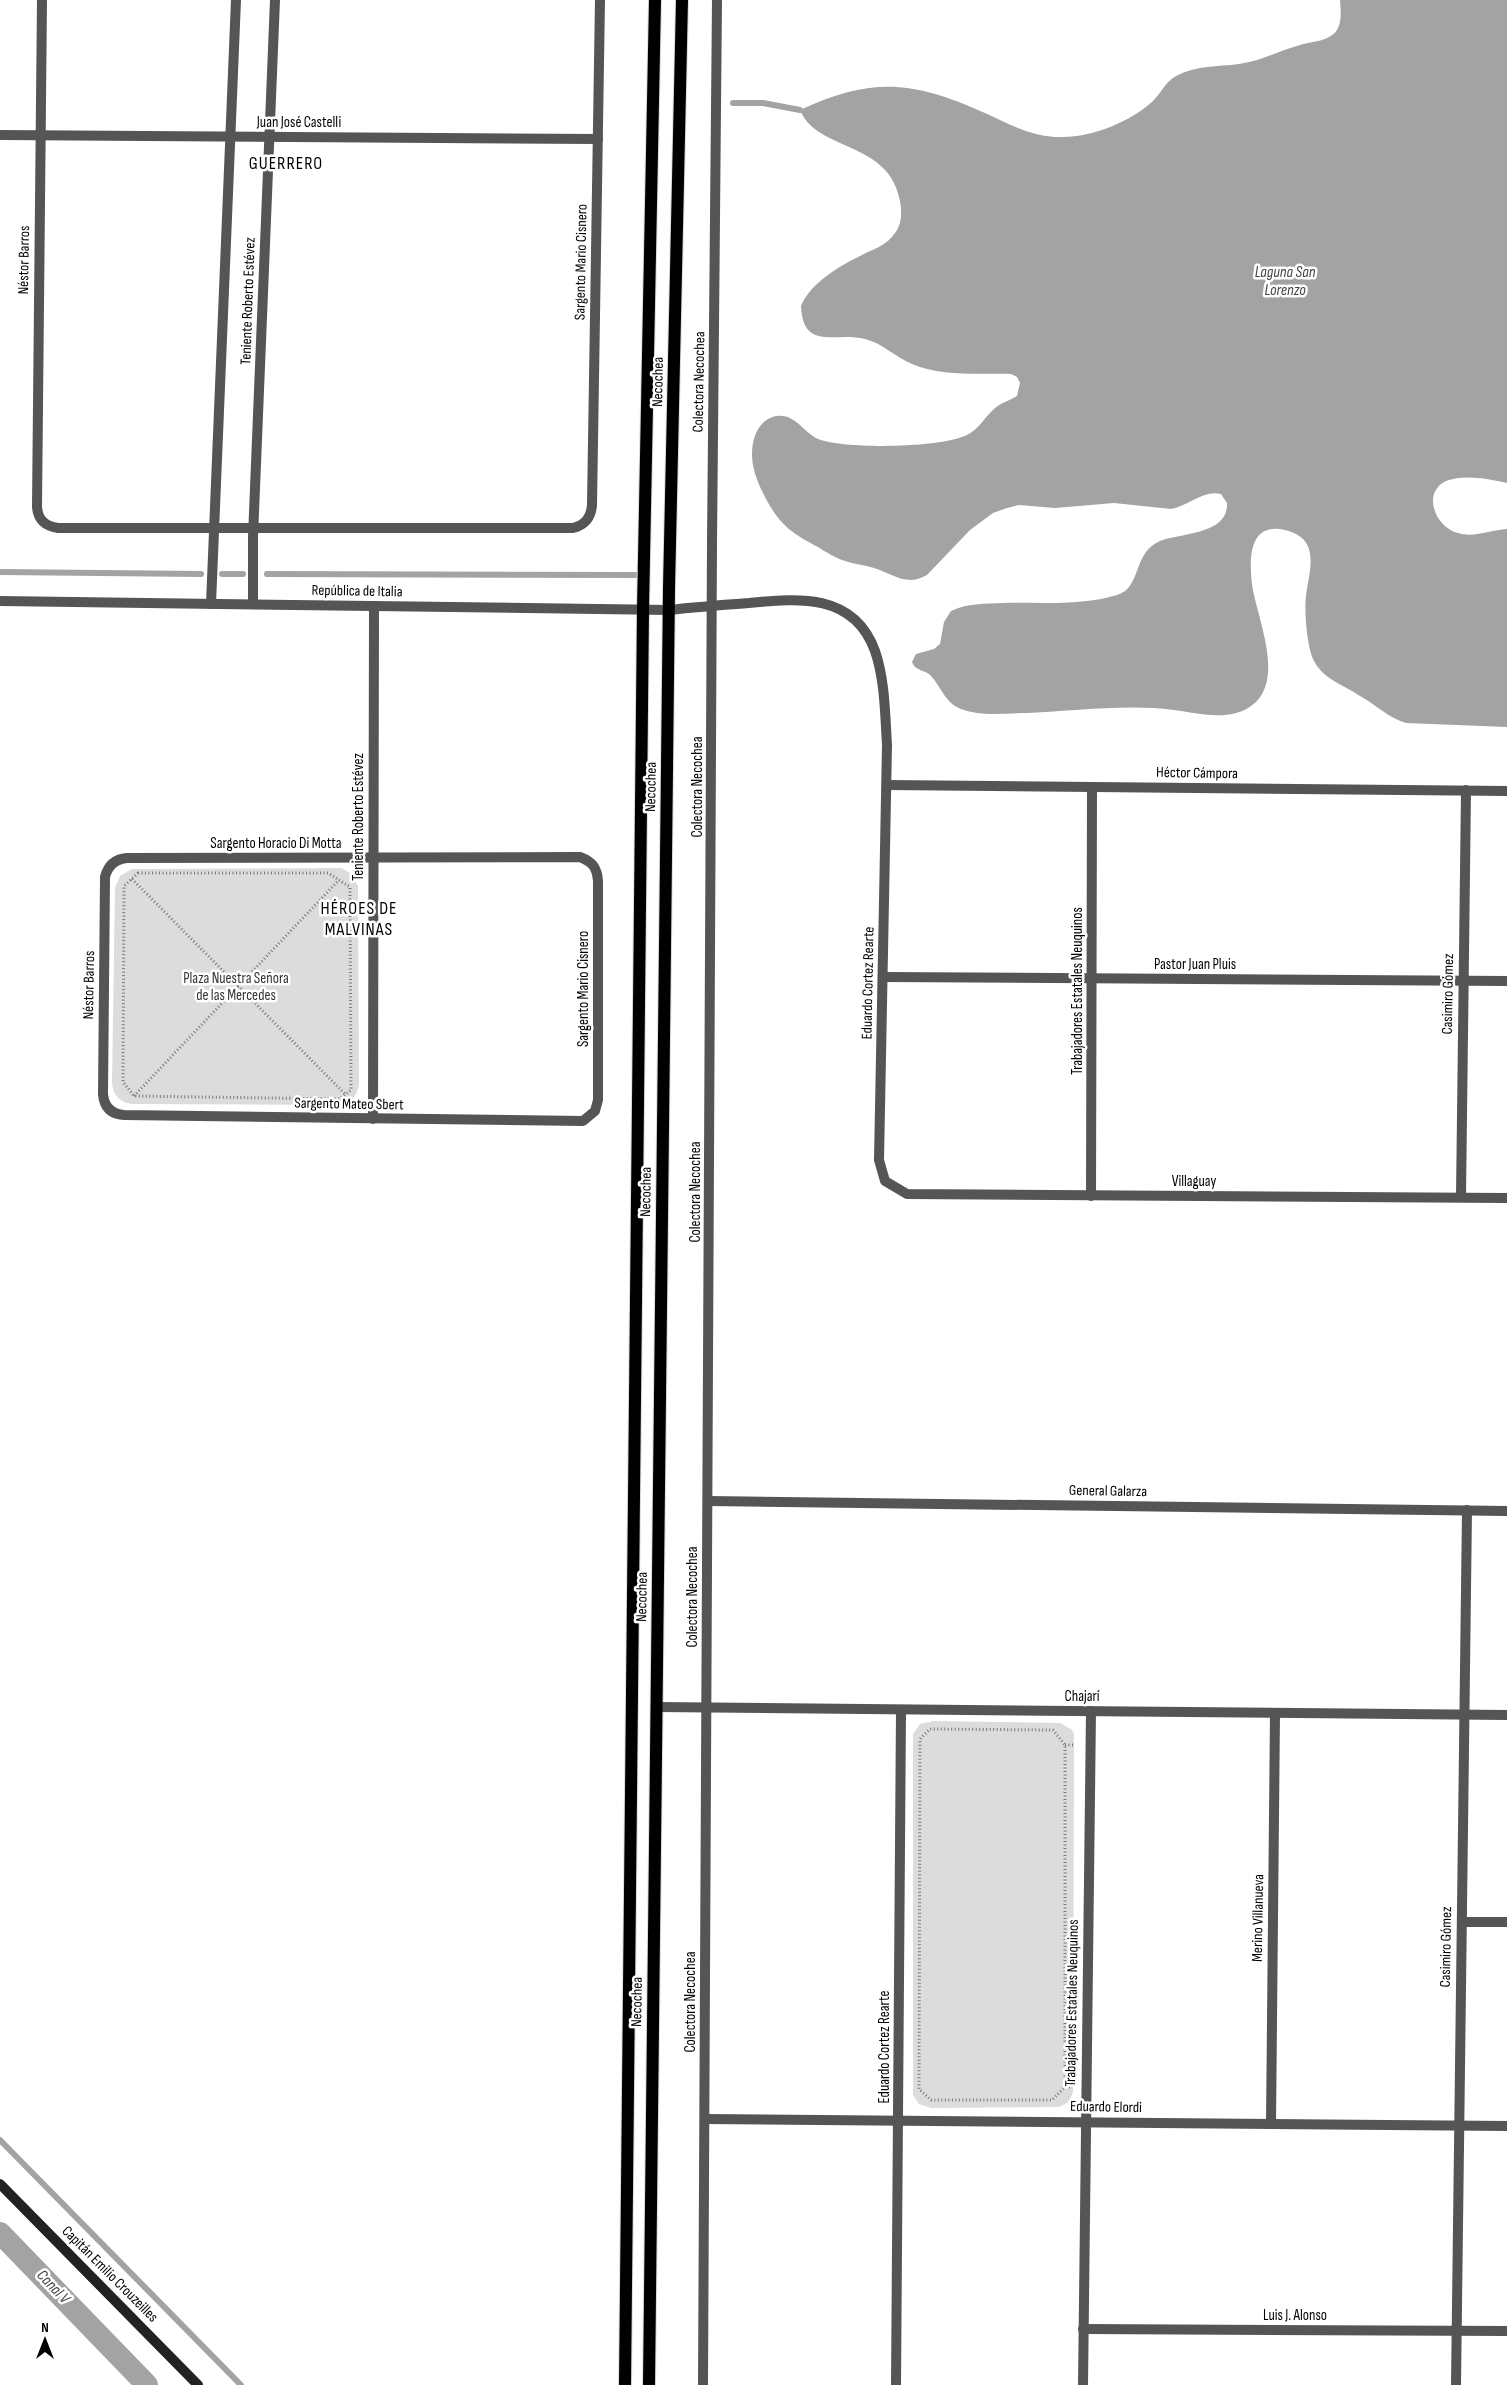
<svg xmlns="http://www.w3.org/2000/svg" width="1507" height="2385" font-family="'Sofia Sans Condensed',sans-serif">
<rect width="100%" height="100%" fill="#fff"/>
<g fill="#dcdcdc">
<path d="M341 868 352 874 358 886 359 1083C358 1095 352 1102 340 1105L133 1104C121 1103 113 1096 112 1083L115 888 120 876 132 869Z"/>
<path d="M934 1721 1060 1723 1071 1729 1074 1733 1073 2092 1069 2102 1059 2107 931 2108 919 2104 913 2095V1734L920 1724Z"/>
</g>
<path fill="#a3a3a3" d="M1340 0H1507V483C1489 479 1464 474 1446 481 1421 493 1436 528 1458 533 1474 538 1491 530 1507 529V727L1406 723C1389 718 1376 705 1360 696 1344 685 1324 680 1314 661 1307 648 1304 611 1306 596 1309 570 1322 539 1285 530 1249 522 1249 558 1252 584 1256 616 1287 681 1251 706 1229 722 1198 713 1174 710 1126 704 1075 711 1028 713 1007 713 982 717 961 709 945 703 942 688 931 676 925 669 916 672 912 662L916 654 934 649 940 644 944 622 951 611C967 603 985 604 1003 603 1040 602 1082 606 1117 595 1142 588 1132 553 1160 541 1179 533 1229 535 1227 503L1221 494C1203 490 1189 506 1171 509L1114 503 1055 508 1019 505 1007 508 993 513 970 530 927 575C906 587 894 574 874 568 864 565 854 564 845 561 835 558 826 552 818 547 789 532 778 523 763 493 757 481 752 468 752 454 752 438 758 420 776 416 797 413 804 435 821 440 848 449 941 448 967 435 979 429 984 418 994 409 1000 403 1009 401 1017 396L1020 383 1017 377 1011 374C978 373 942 377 912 364 895 357 882 343 865 339 836 331 803 352 801 306 811 282 841 265 864 254 876 248 887 245 895 233 902 224 902 212 900 201 889 140 817 152 800 110 872 76 914 81 985 113 1009 124 1032 137 1060 137 1091 138 1130 122 1153 101 1161 93 1166 81 1176 76 1196 65 1217 67 1239 64 1262 61 1278 51 1300 45 1309 42 1320 42 1329 37 1343 30 1341 14 1340 0Z"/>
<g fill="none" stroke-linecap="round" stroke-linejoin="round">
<g stroke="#a3a3a3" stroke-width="6">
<path d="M733 103H763L800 110"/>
<path d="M0 572 201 574"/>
<path d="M222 574H243"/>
<path d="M267 574 638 575"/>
<path d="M0 2140 241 2385"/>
</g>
<path stroke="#a3a3a3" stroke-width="22" d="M0 2233 147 2385"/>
<defs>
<g id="primary">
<path d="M625 2385 643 609 655 0"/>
<path d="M649 2385 669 588 682 0"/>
</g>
</defs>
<use href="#primary" stroke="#dbdbdb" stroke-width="14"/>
<g stroke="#777" stroke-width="3" stroke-dasharray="1 2.5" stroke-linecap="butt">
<path d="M138 873H328L350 887 351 1090 340 1099 134 1096 123 1082 124 886Z"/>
<path d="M132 879 345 1094"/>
<path d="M134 1096 339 880"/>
<path d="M1065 1745H1075"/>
<path d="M1065 2087V1745L1053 1730 930 1729 920 1739 919 2089 931 2100H1052L1065 2087H1072"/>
</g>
<g stroke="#555" stroke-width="10">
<path d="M42 0 37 507C38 520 45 526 58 528H573C585 525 591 518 592 505L600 0"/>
<path d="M0 135 598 139"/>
<path d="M211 604 236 0"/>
<path d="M253 604V537L275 0"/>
<path d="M669 610C696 607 722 605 749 603 799 598 854 593 875 651 885 680 885 714 887 745L879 1160 885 1181 907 1194 1507 1198"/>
<path d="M887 785 1507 791"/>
<path d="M580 857C593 862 597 868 598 881V1100L595 1111 583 1121 124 1115C111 1114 104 1107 103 1094L105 877C108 865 115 859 127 858Z"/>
<path d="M883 977 1507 981"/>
<path d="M373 1119 374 606"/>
<path d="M1091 1196 1092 787"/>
<path d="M1461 1197 1466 790"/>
<path d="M708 1501 1507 1511"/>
<path d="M657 1707 1507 1715"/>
<path d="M1462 1922H1507"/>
<path d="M705 2119 1507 2126"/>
<path d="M1271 2124 1275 1713"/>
<path d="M1083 2329 1507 2331"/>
<path d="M703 2385 712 543 717 0"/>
<path d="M896 2385 901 1710"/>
<path d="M1083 2385 1091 1711"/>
<path d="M1456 2385 1467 1510"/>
</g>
<path stroke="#555" stroke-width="10" d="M0 601 669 610"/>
<path stroke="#222" stroke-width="10" d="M0 2184 198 2385"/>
<use href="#primary" stroke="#000" stroke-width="12"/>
</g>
<g text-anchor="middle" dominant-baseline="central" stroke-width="5" stroke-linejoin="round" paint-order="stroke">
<g font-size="15" fill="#000" stroke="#fff">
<text x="299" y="122">Juan José Castelli</text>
<text transform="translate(24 260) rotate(-89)">Néstor Barros</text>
<text transform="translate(581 262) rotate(-89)">Sargento Mario Cisnero</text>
<text transform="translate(248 301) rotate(-88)">Teniente Roberto Estévez</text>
<text transform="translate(658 382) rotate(-89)">Necochea</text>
<text transform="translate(699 382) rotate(-89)">Colectora Necochea</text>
<text transform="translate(357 591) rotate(1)">República de Italia</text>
<text transform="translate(1197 773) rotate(1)">Héctor Cámpora</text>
<text transform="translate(651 787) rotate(-89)">Necochea</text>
<text transform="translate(697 787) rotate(-90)">Colectora Necochea</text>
<text transform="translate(358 817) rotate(-90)">Teniente Roberto Estévez</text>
<text x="276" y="843">Sargento Horacio Di Motta</text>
<text x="1195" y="964">Pastor Juan Pluis</text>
<text transform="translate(868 983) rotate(-89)">Eduardo Cortez Rearte</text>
<text transform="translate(89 985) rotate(-89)">Néstor Barros</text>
<text transform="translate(583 989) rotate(-90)">Sargento Mario Cisnero</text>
<text transform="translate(1077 991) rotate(-90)">Trabajadores Estatales Neuquinos</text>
<text transform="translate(1448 994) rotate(-89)">Casimiro Gómez</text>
<text transform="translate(349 1104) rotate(1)">Sargento Mateo Sbert</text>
<text x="1194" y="1181">Villaguay</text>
<text transform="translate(646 1192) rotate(-89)">Necochea</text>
<text transform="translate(695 1192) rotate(-90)">Colectora Necochea</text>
<text transform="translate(1108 1491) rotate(1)">General Galarza</text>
<text transform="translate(642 1597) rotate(-89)">Necochea</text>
<text transform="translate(692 1597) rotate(-90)">Colectora Necochea</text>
<text x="1082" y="1696">Chajarí</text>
<text transform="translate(1258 1918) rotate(-89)">Merino Villanueva</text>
<text transform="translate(1446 1947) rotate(-89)">Casimiro Gómez</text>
<text transform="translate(637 2002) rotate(-89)">Necochea</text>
<text transform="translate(690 2002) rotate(-90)">Colectora Necochea</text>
<text transform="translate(1072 2003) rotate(-89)">Trabajadores Estatales Neuquinos</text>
<text transform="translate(884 2047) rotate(-90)">Eduardo Cortez Rearte</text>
<text transform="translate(1106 2107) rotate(1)">Eduardo Elordi</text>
<text transform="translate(110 2274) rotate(45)">Capitán Emilio Crouzeilles</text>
<text x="1295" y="2315">Luis J. Alonso</text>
</g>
<g font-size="15" fill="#333" stroke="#fff">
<text x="236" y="978">Plaza Nuestra Señora<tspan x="236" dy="17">de las Mercedes</tspan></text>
</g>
<g font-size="16" font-style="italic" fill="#444" stroke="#fff">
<text x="1285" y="272">Laguna San<tspan x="1285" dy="18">Lorenzo</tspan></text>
<text transform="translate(53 2287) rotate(46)">Canal V</text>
</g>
<g font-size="18" letter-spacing="1" fill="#000" stroke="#fff">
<text x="286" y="163">GUERRERO</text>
<text x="359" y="908">HÉROES DE<tspan x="359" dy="21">MALVINAS</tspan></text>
</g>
</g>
<g transform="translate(45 2340)" stroke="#ffffff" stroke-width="4" paint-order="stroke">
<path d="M0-4L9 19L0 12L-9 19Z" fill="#000000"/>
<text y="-8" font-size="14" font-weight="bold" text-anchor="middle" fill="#000000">N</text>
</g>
</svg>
